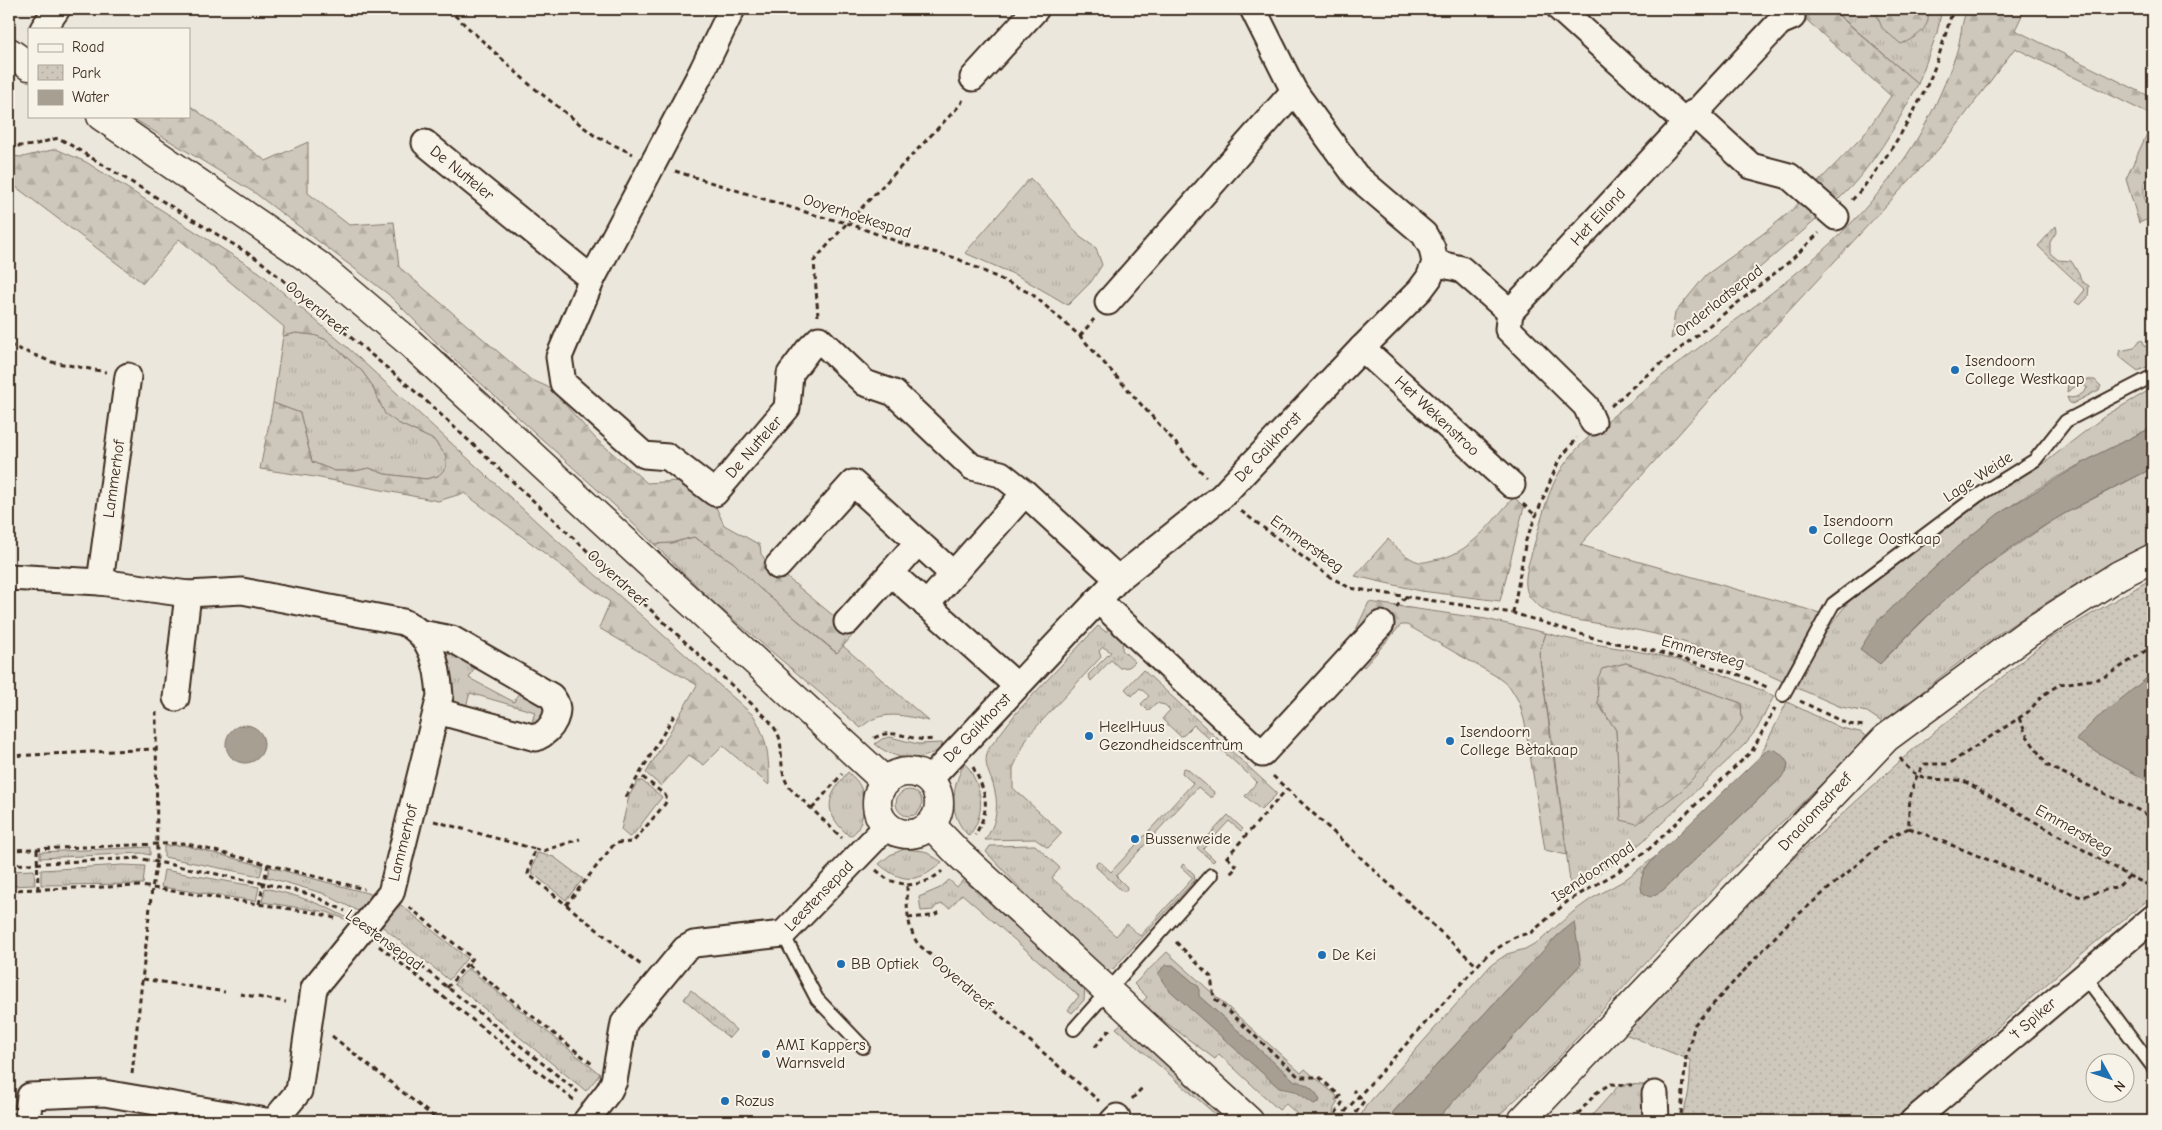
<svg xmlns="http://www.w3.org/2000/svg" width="2162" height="1130" font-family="'Comic Neue',sans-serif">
<defs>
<pattern id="grass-tufts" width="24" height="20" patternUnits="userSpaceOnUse" patternTransform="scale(1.25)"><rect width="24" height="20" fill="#cec8bc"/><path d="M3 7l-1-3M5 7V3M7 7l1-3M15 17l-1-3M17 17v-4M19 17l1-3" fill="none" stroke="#b2aca1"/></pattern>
<pattern id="forest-firs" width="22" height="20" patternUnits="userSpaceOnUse" patternTransform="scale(1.25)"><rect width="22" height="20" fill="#cec8bc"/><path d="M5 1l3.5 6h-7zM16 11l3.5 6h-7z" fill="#b2aca1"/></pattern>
<pattern id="park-dots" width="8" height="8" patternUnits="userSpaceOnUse" patternTransform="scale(1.25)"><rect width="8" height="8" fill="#cec8bc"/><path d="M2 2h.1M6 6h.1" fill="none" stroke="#b2aca1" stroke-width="1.8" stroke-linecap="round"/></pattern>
</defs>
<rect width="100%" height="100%" fill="#ece7dc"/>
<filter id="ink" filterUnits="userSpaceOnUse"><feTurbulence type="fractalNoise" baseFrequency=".02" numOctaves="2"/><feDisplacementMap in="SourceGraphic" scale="10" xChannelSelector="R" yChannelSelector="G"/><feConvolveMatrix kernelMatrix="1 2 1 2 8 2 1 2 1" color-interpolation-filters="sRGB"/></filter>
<g filter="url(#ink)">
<g fill="url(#grass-tufts)" stroke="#84796d" fill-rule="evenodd">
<path d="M1832 9H1880L1877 15H1929L1927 9H1942L1937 33 1918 84Z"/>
<path d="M1030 178 1052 201 1080 237 1096 248 1102 265 1091 282 1068 305 1018 276 965 253Z"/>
<path d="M296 333 314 335 327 340 362 371 372 385 379 403 398 423 434 440 446 456V468L438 476 426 479 385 474 369 468 355 471H334L312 462 300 413 273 403 283 336Z"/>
<path d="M2140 340 2143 341 2145 347 2153 344V364L2138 371 2120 357V351L2134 348Z"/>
<path d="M2153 388V427C2100 453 2046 480 1998 515 1955 546 1917 584 1879 621L1880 664 1952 592 1995 560 2058 517 2153 468V542C2058 591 1965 651 1885 724L1867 712 1841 707 1795 687C1811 655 1832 618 1858 592L1990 496 2047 461 2105 416Z"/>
<path d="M694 537 733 562 758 587 836 653 843 646 929 721C906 716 880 708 861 728L711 600 654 544 671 543Z"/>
<path d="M1111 625 1123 636 1122 650 1135 662 1129 667 1120 668 1111 660 1091 681 1088 675 1111 652 1103 647 1099 651 1101 657 1028 736 1013 768V788L1062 833 1048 848 1035 839 985 840C995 826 999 809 995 792 992 775 980 764 990 747L1017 712 1098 626 1106 632Z"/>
<path d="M1546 633C1584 644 1624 648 1662 656 1701 665 1738 680 1774 696L1757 729 1745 744 1642 842 1612 865 1571 890 1555 762 1539 653ZM1626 663 1741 703 1742 720 1621 819 1616 730 1598 704 1602 669Z"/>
<path d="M458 652 477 664 469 678 514 702 521 688 546 703 548 714 530 728 535 712 470 693 465 710 452 704 446 658 448 654Z"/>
<path d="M1143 670 1276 792V795L1261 810 1245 796 1257 782 1194 725 1184 735 1180 736 1162 719 1170 710 1165 705 1156 703 1148 711 1141 704 1149 696 1140 688 1132 696 1125 689Z"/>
<path d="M1787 702 1841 728 1860 732 1869 738 1728 874 1549 1068 1493 1121H1435L1581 964 1512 984 1393 1112V1121H1360V1117L1366 1106 1491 965 1507 954 1525 949 1541 940 1573 912 1591 899 1623 881 1655 857 1642 873 1662 891 1786 773 1788 764 1768 749 1759 758Z"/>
<path d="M890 737 918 744 942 743 944 746C922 764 896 761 875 744L882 739Z"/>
<path d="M964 764C970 767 972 774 975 780 984 800 982 819 969 836 948 816 951 789 964 764Z"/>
<path d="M1186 768 1214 792 1213 797H1210L1198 787 1116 876 1127 887 1126 891H1122L1096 867V863L1100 862 1111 872 1193 783 1182 773 1183 769Z"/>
<path d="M848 772C853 777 858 781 861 788 866 800 864 832 849 836 822 811 826 798 848 772Z"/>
<path d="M638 781H642L662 797 633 835 629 837 621 830 629 796Z"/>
<circle cx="909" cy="803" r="13"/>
<path d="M1228 815 1243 829 1241 831 1229 821 1203 849 1215 860 1213 862 1197 848Z"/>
<path d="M183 845 263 866 260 876 164 857V846Z"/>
<path d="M1035 845 1060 868 1052 878 1116 936 1127 924 1140 936 1193 878 1181 867 1183 864 1194 874 1195 880 1113 969 1105 971 1040 909 986 852 990 846Z"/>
<path d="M150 847V855L142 853 40 858V852Z"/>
<path d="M904 849 924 851 942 862C920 883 902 884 879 864L890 855Z"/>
<path d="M123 865 145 866 143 884 41 885V870Z"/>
<path d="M270 867 378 896 364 914 322 893 267 877Z"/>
<path d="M34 870 35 885 9 886V871Z"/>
<path d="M164 870 259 887 256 901 161 887Z"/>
<path d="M949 880 957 887 963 880 1019 924 1085 984 1084 1000 1072 1013 1068 1010 1079 996 962 894 950 908 942 904 936 906 933 910 921 911 919 897 940 888Z"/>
<path d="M265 888C296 895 328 905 355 923L327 912 262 902Z"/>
<path d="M397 902 467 958 449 980 379 924Z"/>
<path d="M1167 952 1301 1073 1305 1069 1337 1096 1335 1100 1338 1102 1334 1108 1332 1121H1292L1297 1114 1286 1104 1279 1110 1219 1054 1215 1059 1141 1004 1147 997 1134 984Z"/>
<path d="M468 968 600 1074 586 1091 454 984Z"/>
<path d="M691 990 736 1030 729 1038 684 999Z"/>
<path d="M1125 1021 1233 1121H1223L1116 1028Z"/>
<path d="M1620 1084 1645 1085 1650 1109V1121H1587Z"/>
</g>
<g fill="url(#forest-firs)" stroke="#84796d">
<path d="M1806 9H1831L1918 84C1897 125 1872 168 1838 200L1816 184 1863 136 1891 96 1800 14Z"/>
<path d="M1880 9H1927C1933 27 1916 38 1901 44L1882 28 1877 15Z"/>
<path d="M1967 9H2025L2015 30 2153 98V116L2015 48 1944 143 1773 328 1580 545 1820 613 1782 681C1741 662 1699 645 1655 634 1634 629 1611 626 1589 622 1576 620 1561 618 1549 612 1542 609 1533 602 1529 596 1521 581 1530 560 1534 545 1542 519 1547 491 1562 468 1579 442 1606 422 1629 403 1709 334 1807 278 1875 197 1913 153 1937 108 1956 54 1961 39 1961 23 1967 9Z"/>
<path d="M189 105 266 161 308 142V193L349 225 394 222 399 267 530 379 550 388 596 439 647 483 677 481 707 504 716 507 724 525 760 545 761 554 772 569 784 575 847 627 852 636 837 653 758 587 733 562 694 537 671 543 654 544 614 505 439 345 388 294 255 193 129 116H189Z"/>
<path d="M2153 121V163L2144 184V197L2153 217 2139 223 2126 179Z"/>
<path d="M56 149 86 162 259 272 348 348 551 535 754 716C768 741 769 757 769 785L723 746 704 765 689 755 661 786 646 773 697 685 599 628 610 602 464 493 438 501 315 477 260 469 273 403 300 413 312 462 335 471H355L369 468 385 474 426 479 438 476 446 468V456L434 440 398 423 385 414 372 385 362 371 327 340 314 335 296 333 283 336 284 327 179 239 143 283 12 184H9V156L23 157Z"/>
<path d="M1804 197 1823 214 1724 298 1671 339 1675 313 1706 275 1764 233 1792 210Z"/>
<path d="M1514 497 1524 507 1500 601 1421 591 1355 576 1388 539C1397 548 1406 558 1419 562 1423 563 1429 561 1434 560 1470 555 1491 522 1514 497Z"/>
<path d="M1369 602 1486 619 1546 633 1539 653 1567 855 1545 850 1525 723 1519 702 1510 687 1496 676 1407 625H1401L1364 667 1347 649Z"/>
<path d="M1626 663 1741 703 1742 720 1734 733 1681 791 1637 824 1621 820 1616 730 1598 703 1597 680 1602 669Z"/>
</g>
<g fill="url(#park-dots)" stroke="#84796d">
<path d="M2056 226 2057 231 2050 242V253L2058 260 2071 261 2079 273 2081 281 2089 286 2088 297 2080 305 2075 302 2085 290 2038 246Z"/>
<path d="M2071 379 2095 380 2101 386 2099 390 2072 404 2069 402 2067 397C2074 400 2084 394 2087 388L2084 385H2078L2067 392 2068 382Z"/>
<path d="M2153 578V896C2063 966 1979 1044 1895 1121H1679C1689 1103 1691 1081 1690 1060L1625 1034 1651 997 1722 924 1909 753 2049 639Z"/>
<path d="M537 853 554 857 583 879 566 900 531 872Z"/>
</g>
<g fill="#a89f93" stroke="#7c7064">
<path d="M2153 427V468C2122 484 2089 499 2059 517 1992 556 1932 607 1880 664L1860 649 1878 621 1957 547 1998 514 2098 454Z"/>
<path d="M2153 673V784L2076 740 2095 720Z"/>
<circle cx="245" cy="744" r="19"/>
<path d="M1768 749C1778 749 1784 756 1788 764L1786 773 1662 891 1650 897 1642 892C1638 876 1646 869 1655 857Z"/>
<path d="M1574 922 1581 964 1435 1121H1393V1112L1512 984 1557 936Z"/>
<path d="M1165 965H1173L1199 987V996L1295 1081C1307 1083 1317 1091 1320 1101L1314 1104 1295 1091 1279 1088 1167 988 1158 974Z"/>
</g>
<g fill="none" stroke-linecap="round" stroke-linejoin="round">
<defs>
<g id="lane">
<path d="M1783 695 1833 604 1977 496 2035 460 2066 421 2153 376"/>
<path d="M783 934 817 999 863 1047"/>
<path d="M2084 975 2153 1067"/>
<path d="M1074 1029 1211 875"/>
</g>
<g id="street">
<path d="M732 9 702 71 592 279 559 357 563 383 644 455 668 457 715 493 787 408 790 374 808 350 819 339 865 383 894 393 972 467 1001 474 1025 493 1118 579"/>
<path d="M1560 9 1685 122"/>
<path d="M43 29 57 9"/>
<path d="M973 78 1036 9"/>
<path d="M1693 113 1751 166 1789 176 1836 217"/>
<path d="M425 143 592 279"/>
<path d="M1435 263 1461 269 1510 312 1780 22 1792 17"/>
<path d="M1108 302 1294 91"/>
<path d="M1510 312 1508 329 1586 406 1593 422"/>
<path d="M1362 348 1512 485"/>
<path d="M778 566 853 483 918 542"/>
<path d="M953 574 918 542 891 573 1017 686"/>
<path d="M9 577 100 582 188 594 242 591 403 622C432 634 438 666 440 696L391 893 314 988 299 1091 274 1121"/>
<path d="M100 582 128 376"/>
<path d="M1098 600 1262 754 1381 624"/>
<path d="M926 605 1025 493"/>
<path d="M847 622 891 573"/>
<path d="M421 633 452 639 551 696C565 710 552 731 536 738L437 711"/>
<path d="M176 698 188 594"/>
<path d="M929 780 1118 579 1222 496 1362 348 1420 290 1429 278 1435 263 1432 248 1424 234 1356 176 1294 91 1253 9"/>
<path d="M1655 1094 1656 1121"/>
<path d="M27 1121 30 1096 104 1093 266 1121"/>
<path d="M586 1121 609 1091 614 1081 624 1023 685 949 694 944 783 934 887 826"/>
<path d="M1113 1121 1117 1117"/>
<path d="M1913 1121 2153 918"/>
</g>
<g id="secondary">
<path d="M9 52 29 66"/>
<path d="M101 116 318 265 409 342 886 782"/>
<circle cx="908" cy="803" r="31"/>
<path d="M931 825 959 854 1249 1121"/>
<path d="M1522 1121 1886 738 2028 633 2119 575 2153 558"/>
</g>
</defs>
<use href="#lane" stroke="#3b2a1e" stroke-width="16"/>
<use href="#street" stroke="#3b2a1e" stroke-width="29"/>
<use href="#secondary" stroke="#3b2a1e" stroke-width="31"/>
<g stroke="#3b2a1e" stroke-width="3" stroke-dasharray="5 4" stroke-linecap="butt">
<path d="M448 9 529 84 595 136 633 154"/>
<path d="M9 143C25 151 43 141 59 138L259 260 424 399 768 719C773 726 779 733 780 741 783 759 779 773 790 788L842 838"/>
<path d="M675 171 818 216 847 223 907 245 956 258 1032 294 1080 336 1206 477"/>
<path d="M1852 200C1879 171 1906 128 1924 92 1937 66 1945 36 1953 9"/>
<path d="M818 316 814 261 847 223 961 104 963 99"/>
<path d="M1080 336 1094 319"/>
<path d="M9 345 52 362 106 372"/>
<path d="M1611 406 1643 378 1789 262 1819 233"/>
<path d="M1523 504 1536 516"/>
<path d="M1241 511 1327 575 1350 588 1513 613 1597 639 1654 651 1740 675 1767 687"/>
<path d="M1396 607 1407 596"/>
<path d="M1513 613 1526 540 1559 460 1577 438"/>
<path d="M1800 701 1847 724 1864 726"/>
<path d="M2019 718 2027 736 2047 765 2144 813 2153 822"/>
<path d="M874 738C896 726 911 743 933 739"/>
<path d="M9 756 155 749"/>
<path d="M1900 758C1919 786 1936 777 1964 781L2129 876 2153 887"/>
<path d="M973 767C987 794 991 808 975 835"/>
<path d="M1273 776 1476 965"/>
<path d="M626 797 676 712"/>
<path d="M812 809 842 774"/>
<path d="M434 821 535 849 528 874 641 965"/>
<path d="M1909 828 2081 897 2119 886 2129 876"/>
<path d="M37 849 38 889"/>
<path d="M535 849 543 851 580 839"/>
<path d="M9 850 184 843 364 889"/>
<path d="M1227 857 1237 867 1228 876"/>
<path d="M1226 858 1287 789"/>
<path d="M9 865 138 858 290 889 312 895 345 911"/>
<path d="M876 870 888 880 907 885C907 905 906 926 918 944L1099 1101"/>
<path d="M907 885C921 884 931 881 942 871"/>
<path d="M9 890 140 886 317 913 338 919"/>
<path d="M259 904 268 864"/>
<path d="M566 905 615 843 633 842 665 804 667 799 665 795 640 775"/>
<path d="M409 907 472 958 467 964 592 1064"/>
<path d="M908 918 931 916 940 912"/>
<path d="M386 938 578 1092"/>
<path d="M1176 942 1211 977 1214 998 1299 1077H1319L1340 1096 1338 1099 1342 1103 1336 1113 1334 1121"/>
<path d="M379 946 574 1100"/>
<path d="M143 979 225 992"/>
<path d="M447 988 467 964"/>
<path d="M240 994 286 1002"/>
<path d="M332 1036 439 1121"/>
<path d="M1095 1047 1111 1028"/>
<path d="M132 1074 152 888 157 862 156 712"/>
<path d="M1132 1099 1142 1088"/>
<path d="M1681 1114 1686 1057 1695 1024 1786 925 1888 838 1909 828C1908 806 1910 781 1925 764H1949L2028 712 2043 695 2060 684 2098 679 2108 675 2153 646"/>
<path d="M1286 1115 1284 1117 1288 1121"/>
<path d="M1343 1121 1345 1112 1350 1106 1487 955 1515 937 1532 932 1568 901 1616 873 1648 850 1752 751 1775 708"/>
<path d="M1352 1121 1355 1114 1364 1101 1353 1090"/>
<path d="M1572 1121 1596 1093 1610 1084 1632 1085"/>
</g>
<use href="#lane" stroke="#f7f3e8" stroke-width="12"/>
<use href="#street" stroke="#f7f3e8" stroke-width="25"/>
<use href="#secondary" stroke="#f7f3e8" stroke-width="28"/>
</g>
</g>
<g fill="#1f6fb2" stroke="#f7f3e8" stroke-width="2">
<circle cx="1955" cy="370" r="5"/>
<circle cx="1813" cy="530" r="5"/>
<circle cx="1089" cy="736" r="5"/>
<circle cx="1450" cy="741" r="5"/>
<circle cx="1135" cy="839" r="5"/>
<circle cx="1322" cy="955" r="5"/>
<circle cx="841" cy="964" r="5"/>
<circle cx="766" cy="1054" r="5"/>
<circle cx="725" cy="1101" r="5"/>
</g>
<g text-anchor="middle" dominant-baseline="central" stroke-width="4" stroke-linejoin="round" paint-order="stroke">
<g font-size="16" fill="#3b2a1e" stroke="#f7f3e8">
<text transform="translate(462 173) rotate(39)">De Nutteler</text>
<text transform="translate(857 216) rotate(18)">Ooyerhoekespad</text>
<text transform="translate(1598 217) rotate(-47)">Het Eiland</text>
<text transform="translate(1719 301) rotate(-38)">Onderlaatsepad</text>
<text transform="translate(316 308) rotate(40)">Ooyerdreef</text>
<text transform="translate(1437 416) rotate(43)">Het Wekenstroo</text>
<text transform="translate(754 447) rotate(-49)">De Nutteler</text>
<text transform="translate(1268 447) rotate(-47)">De Gaikhorst</text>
<text transform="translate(1978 477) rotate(-33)">Lage Weide</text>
<text transform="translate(114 479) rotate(-82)">Lammerhof</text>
<text transform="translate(1307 544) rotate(36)">Emmersteeg</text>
<text transform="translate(617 578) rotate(43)">Ooyerdreef</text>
<text transform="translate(1703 652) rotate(16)">Emmersteeg</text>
<text transform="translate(977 728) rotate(-46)">De Gaikhorst</text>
<text transform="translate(1815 812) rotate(-47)">Draaiomsdreef</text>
<text transform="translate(2074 830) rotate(30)">Emmersteeg</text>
<text transform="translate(403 843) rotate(-76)">Lammerhof</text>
<text transform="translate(1593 872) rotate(-34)">Isendoornpad</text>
<text transform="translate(819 896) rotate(-46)">Leestensepad</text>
<text transform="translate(384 940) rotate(36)">Leestensepad</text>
<text transform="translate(962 983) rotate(41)">Ooyerdreef</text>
<text transform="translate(2033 1019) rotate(-41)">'t Spiker</text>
</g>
<g font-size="16" fill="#3b2a1e" stroke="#f7f3e8" text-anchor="start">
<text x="1965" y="361">Isendoorn<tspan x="1965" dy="18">College Westkaap</tspan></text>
<text x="1823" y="521">Isendoorn<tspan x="1823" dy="18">College Oostkaap</tspan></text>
<text x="1099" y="727">HeelHuus<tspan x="1099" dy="18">Gezondheidscentrum</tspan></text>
<text x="1460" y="732">Isendoorn<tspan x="1460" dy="18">College Bètakaap</tspan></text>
<text x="1145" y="839">Bussenweide</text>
<text x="1332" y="955">De Kei</text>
<text x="851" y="964">BB Optiek</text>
<text x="776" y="1045">AMI Kappers<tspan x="776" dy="18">Warnsveld</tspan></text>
<text x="735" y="1101">Rozus</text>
</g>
</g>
<rect width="2162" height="1130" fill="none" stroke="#f7f3e8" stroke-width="30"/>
<rect x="15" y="15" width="2132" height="1100" fill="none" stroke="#3b2a1e" stroke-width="2" filter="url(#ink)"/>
<rect x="28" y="28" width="162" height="90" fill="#f7f3e8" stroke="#aca397"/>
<rect x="38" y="44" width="25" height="8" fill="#f7f3e8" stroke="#aca397"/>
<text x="72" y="52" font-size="15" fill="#3b2a1e">Road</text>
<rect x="38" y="65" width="25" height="15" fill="url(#park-dots)" stroke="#aca397"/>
<text x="72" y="78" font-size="15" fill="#3b2a1e">Park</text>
<rect x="38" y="90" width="25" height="15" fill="#a89f93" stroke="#aca397"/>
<text x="72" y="102" font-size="15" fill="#3b2a1e">Water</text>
<g transform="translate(2110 1078) rotate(130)"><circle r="24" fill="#f7f3e8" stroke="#aca397"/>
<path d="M0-4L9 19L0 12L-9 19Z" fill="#1f6fb2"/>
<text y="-8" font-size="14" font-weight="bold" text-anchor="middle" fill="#3b2a1e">N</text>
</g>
</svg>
